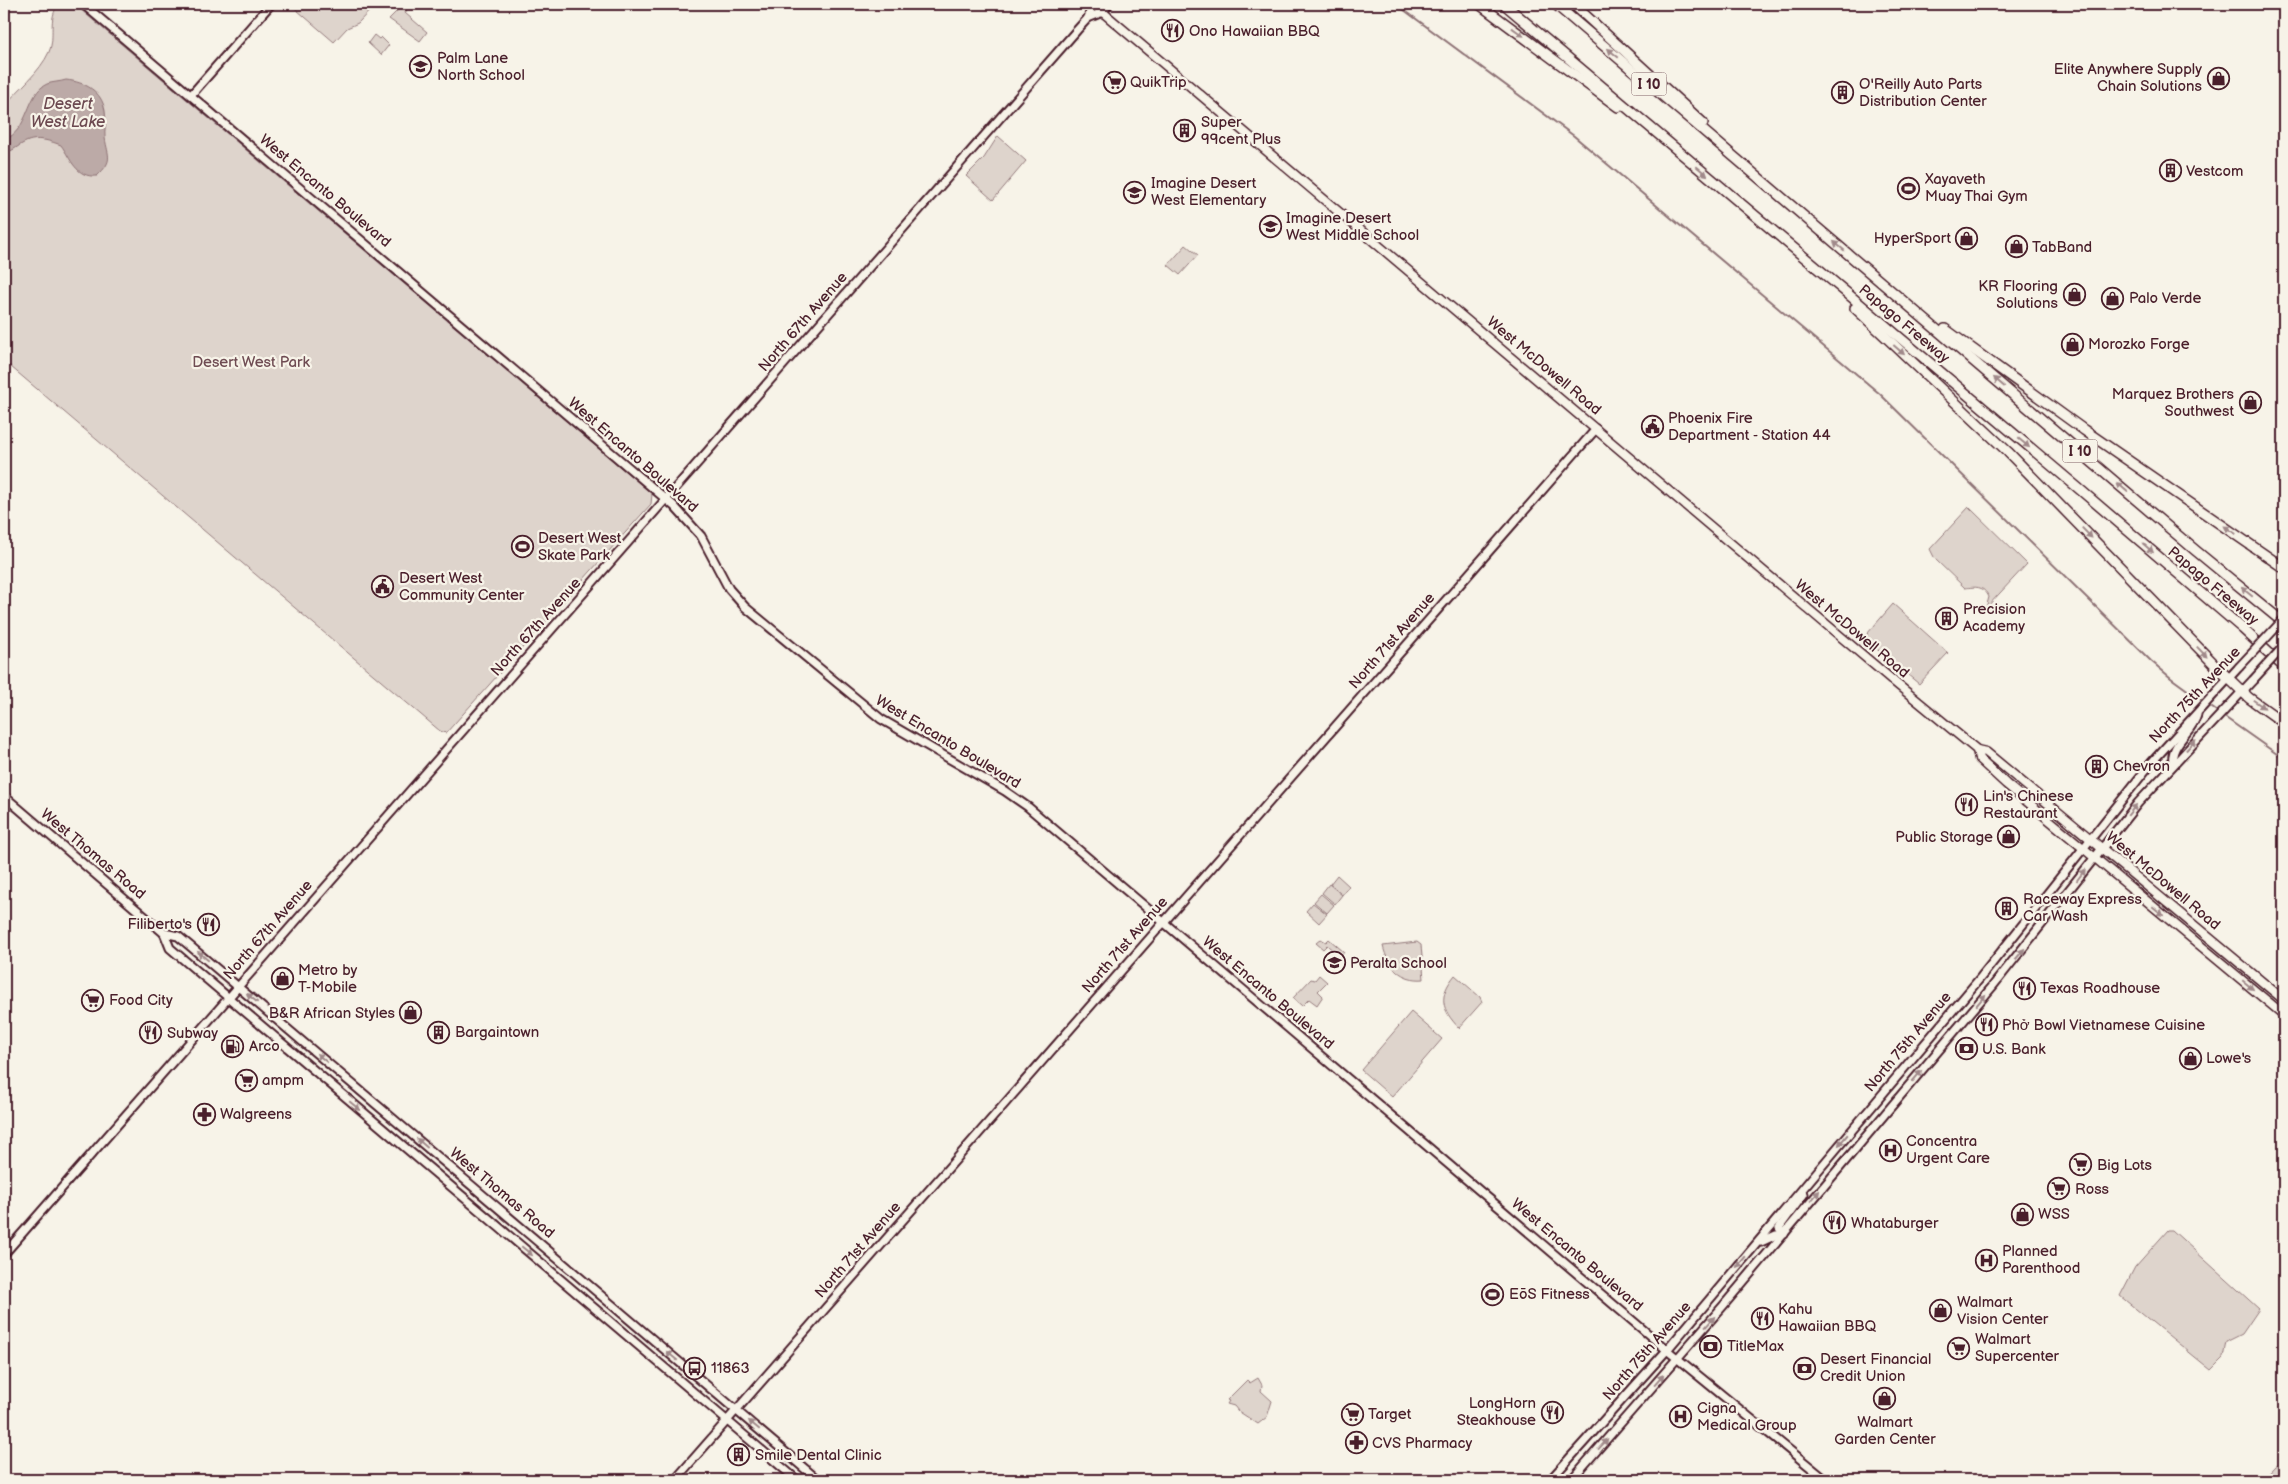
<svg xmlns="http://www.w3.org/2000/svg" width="2288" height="1484" font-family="'Balsamiq Sans',sans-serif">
<rect width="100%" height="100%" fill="#f7f3e8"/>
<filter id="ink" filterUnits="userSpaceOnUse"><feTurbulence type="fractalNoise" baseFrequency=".02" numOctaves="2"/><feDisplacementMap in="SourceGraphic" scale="10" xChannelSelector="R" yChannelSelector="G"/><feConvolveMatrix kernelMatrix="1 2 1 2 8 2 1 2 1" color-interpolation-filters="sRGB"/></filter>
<g filter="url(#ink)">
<g fill="#ded4cc" stroke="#947a7c">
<path d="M59 4H74L652 494 651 504 446 733 440 731 4 361V106C18 90 40 72 49 52 56 36 47 18 59 4Z"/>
<path d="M290 4H376L358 23 347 28 334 42Z"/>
<path d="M404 4 408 8 405 13 427 32 420 41 389 19Z"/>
<path d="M374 35 379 39 381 37 389 45 381 55 368 43Z"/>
<path d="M998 136 1026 161 993 200 966 176 984 158Z"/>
<path d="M1186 245 1198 255 1180 275 1168 265Z"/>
<path d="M1969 507 2027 564 1986 608 1989 597C1983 585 1975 587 1965 588L1935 559 1930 549Z"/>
<path d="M1893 604 1948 653 1919 684 1867 641V634Z"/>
<path d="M1337 875 1349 886 1342 895 1330 884Z"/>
<path d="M1329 884 1342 895 1335 904 1322 893Z"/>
<path d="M1321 894 1334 905 1327 913 1314 902Z"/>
<path d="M1313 903 1327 914 1319 923 1306 911Z"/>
<path d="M1321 939 1326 942 1329 939 1344 952 1340 957 1327 945 1323 949 1316 943Z"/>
<path d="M1417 942 1421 945 1424 979C1402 981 1388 967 1383 946Z"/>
<path d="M1319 975 1327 982 1318 991 1323 996 1317 1005 1309 999 1302 1006 1293 998 1311 979 1315 980Z"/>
<path d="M1455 975 1480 997 1482 1002 1459 1028C1441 1009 1438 996 1455 975Z"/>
<path d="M1411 1012 1442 1039 1392 1097 1361 1070Z"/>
<path d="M2168 1230H2172L2259 1309 2242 1334 2226 1342 2223 1358 2211 1370 2120 1296 2135 1267Z"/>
<path d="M1258 1378 1262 1385 1261 1391 1272 1401 1267 1417 1258 1424 1238 1411 1234 1406 1227 1404 1229 1401 1227 1400 1247 1380 1250 1383Z"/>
<path d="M2279 1465 2284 1469V1480H2262L2275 1466Z"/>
</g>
<path fill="#bcaaa7" stroke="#8e7275" d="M66 80C85 82 102 91 105 111 107 120 104 130 105 138 108 157 114 160 97 176 76 178 71 159 61 145 47 140 35 136 22 144 15 148 11 152 4 153V140C30 130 26 93 47 84 52 82 60 82 66 80Z"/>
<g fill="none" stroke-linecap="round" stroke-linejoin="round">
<g stroke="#8e7275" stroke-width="2">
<path d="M1396 4 1574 136 1880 394 2151 661 2171 678 2219 713"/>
<path d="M2223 716 2284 759"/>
</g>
<defs>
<g id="secondary">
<path d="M83 4 674 506 701 536 729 589 745 607 881 719 1005 791 1028 807 1667 1350 1826 1480"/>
<path d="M1088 18 1103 12 1109 4"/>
<path d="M191 95 271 4"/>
<path d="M2173 764C2169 744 2192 733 2197 715"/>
<path d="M4 796 164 933 178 936 190 946 818 1480"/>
<path d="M164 933 170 948 797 1480"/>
<path d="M1784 1234 1779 1228 1804 1194"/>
<path d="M1761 1242 1776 1235 1784 1234"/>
<path d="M4 1254 1077 30 1088 18 1093 4"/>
<path d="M675 1480 1596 429"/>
<path d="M1550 1480 1667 1350 1981 977 2152 762 2239 667"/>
<path d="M1571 1480 1723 1306 1992 987 2138 803 2253 680"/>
</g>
<g id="primary">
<path d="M1093 4 1898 685 1977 750 1986 752 2284 1000"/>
<path d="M1977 750 1979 759 2006 784 2284 1015"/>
</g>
<g id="highway">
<path d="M1479 4 1618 107"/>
<path d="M1504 4 2077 487 2243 629 2284 667"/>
<path d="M1555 4 2195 550 2284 623"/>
<path d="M1573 4 1703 123"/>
<path d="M1855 308 2008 452 2222 672 2249 698 2284 723"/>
<path d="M1945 329 2084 430 2284 568"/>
</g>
</defs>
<use href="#secondary" stroke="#4a1f2b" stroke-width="11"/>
<use href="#primary" stroke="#4a1f2b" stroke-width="11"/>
<use href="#highway" stroke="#4a1f2b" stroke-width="12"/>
<use href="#secondary" stroke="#f7f3e8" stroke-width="7"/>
<use href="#primary" stroke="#f7f3e8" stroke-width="8"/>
<use href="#highway" stroke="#f7f3e8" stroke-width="9"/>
<defs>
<g id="secondary-bridge">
<path d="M2239 667 2284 619"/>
<path d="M2253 680 2284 646"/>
</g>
</defs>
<use href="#secondary-bridge" stroke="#4a1f2b" stroke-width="11" stroke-linecap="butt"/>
<use href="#secondary-bridge" stroke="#f7f3e8" stroke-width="7"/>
</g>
<defs><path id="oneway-solid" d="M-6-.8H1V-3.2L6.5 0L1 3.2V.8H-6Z" transform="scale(1.25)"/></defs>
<g fill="#a0898a">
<use href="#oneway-solid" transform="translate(1518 32) rotate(36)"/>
<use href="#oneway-solid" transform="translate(1613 53) rotate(-140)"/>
<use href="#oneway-solid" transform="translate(1702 171) rotate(40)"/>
<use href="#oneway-solid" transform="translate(1839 246) rotate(-140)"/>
<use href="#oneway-solid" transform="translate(1899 350) rotate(41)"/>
<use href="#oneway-solid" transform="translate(1999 382) rotate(-139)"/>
<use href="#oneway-solid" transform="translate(2024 443) rotate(40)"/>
<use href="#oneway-solid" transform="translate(2122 487) rotate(-139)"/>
<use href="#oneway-solid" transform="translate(2230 530) rotate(-146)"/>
<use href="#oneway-solid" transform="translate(2087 533) rotate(46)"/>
<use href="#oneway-solid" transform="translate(2148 548) rotate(41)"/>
<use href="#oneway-solid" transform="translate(2247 592) rotate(-140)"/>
<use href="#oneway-solid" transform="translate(2202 652) rotate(46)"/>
<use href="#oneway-solid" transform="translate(2259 704) rotate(35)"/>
<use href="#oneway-solid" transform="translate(2191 745) rotate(-47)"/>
<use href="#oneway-solid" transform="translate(2132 810) rotate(-51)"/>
<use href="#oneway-solid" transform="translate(2081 875) rotate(-53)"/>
<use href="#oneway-solid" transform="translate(2158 911) rotate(40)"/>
<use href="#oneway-solid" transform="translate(2020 954) rotate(-50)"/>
<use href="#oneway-solid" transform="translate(203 956) rotate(-140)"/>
<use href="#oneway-solid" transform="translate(2248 985) rotate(40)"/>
<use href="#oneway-solid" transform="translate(252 998) rotate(-140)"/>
<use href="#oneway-solid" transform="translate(1981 1000) rotate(-50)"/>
<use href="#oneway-solid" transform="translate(322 1058) rotate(-140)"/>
<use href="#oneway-solid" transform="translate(1917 1076) rotate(-50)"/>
<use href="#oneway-solid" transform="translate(355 1106) rotate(40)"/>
<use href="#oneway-solid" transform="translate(1843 1140) rotate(130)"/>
<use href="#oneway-solid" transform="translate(422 1143) rotate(-139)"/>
<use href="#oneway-solid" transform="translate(1815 1196) rotate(-50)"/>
<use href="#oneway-solid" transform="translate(527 1251) rotate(40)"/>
<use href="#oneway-solid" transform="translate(1741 1262) rotate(130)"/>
<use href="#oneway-solid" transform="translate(1710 1322) rotate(-49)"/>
<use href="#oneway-solid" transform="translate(672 1356) rotate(-140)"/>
<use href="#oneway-solid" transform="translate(1659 1380) rotate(-49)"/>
<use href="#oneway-solid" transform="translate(754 1425) rotate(-140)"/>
<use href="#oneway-solid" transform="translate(1603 1444) rotate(-48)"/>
</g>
</g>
<defs>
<symbol id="restaurant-ring" viewBox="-11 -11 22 22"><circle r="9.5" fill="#f7f3e8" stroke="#4a1f2b" stroke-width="1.5"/><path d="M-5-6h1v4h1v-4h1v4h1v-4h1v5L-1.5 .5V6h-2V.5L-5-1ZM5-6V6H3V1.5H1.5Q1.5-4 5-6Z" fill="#4a1f2b"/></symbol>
<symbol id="school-ring" viewBox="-11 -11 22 22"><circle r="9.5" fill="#f7f3e8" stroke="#4a1f2b" stroke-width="1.5"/><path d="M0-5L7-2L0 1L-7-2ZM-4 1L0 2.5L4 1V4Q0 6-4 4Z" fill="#4a1f2b"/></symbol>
<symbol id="shop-ring" viewBox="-11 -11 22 22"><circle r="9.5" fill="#f7f3e8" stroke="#4a1f2b" stroke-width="1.5"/><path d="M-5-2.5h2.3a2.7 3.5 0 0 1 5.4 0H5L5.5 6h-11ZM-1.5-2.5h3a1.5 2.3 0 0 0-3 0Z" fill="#4a1f2b"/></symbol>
<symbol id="supermarket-ring" viewBox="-11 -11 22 22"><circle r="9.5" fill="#f7f3e8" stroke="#4a1f2b" stroke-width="1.5"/><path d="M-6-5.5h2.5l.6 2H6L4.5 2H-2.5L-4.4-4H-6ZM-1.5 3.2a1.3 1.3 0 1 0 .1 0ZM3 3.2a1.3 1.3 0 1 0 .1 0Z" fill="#4a1f2b"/></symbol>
<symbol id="building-ring" viewBox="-11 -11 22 22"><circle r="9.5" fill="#f7f3e8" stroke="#4a1f2b" stroke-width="1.5"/><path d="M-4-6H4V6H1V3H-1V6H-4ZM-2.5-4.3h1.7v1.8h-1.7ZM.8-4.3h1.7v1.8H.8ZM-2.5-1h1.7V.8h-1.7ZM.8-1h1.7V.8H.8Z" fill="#4a1f2b"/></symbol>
<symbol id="stadium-ring" viewBox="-11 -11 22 22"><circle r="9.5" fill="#f7f3e8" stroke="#4a1f2b" stroke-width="1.5"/><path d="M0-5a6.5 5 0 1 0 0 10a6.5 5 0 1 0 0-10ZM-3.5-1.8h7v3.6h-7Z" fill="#4a1f2b"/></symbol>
<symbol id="civic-ring" viewBox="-11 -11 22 22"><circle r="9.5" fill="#f7f3e8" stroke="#4a1f2b" stroke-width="1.5"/><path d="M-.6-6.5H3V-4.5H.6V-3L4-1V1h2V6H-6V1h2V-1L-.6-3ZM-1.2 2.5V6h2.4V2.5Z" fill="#4a1f2b"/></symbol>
<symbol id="fuel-ring" viewBox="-11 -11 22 22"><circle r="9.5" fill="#f7f3e8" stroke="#4a1f2b" stroke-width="1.5"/><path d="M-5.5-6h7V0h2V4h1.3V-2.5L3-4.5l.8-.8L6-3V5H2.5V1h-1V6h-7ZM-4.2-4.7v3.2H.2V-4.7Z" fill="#4a1f2b"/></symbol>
<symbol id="bank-ring" viewBox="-11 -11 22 22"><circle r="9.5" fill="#f7f3e8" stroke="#4a1f2b" stroke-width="1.5"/><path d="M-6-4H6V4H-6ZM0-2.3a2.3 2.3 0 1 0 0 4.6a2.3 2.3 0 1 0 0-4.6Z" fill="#4a1f2b"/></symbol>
<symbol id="pharmacy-ring" viewBox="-11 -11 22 22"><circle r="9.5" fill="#f7f3e8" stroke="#4a1f2b" stroke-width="1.5"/><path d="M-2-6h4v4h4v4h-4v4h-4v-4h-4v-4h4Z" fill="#4a1f2b"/></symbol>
<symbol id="hospital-ring" viewBox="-11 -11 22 22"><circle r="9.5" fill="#f7f3e8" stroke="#4a1f2b" stroke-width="1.5"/><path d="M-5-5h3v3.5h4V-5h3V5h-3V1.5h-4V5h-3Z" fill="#4a1f2b"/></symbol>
<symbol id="bus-ring" viewBox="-11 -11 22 22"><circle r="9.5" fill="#f7f3e8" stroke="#4a1f2b" stroke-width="1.5"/><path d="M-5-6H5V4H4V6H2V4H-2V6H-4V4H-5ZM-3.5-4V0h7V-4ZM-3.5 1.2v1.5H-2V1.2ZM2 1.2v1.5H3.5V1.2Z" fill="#4a1f2b"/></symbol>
</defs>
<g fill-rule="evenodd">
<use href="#restaurant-ring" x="1160" y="18" width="25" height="25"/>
<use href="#school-ring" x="408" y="54" width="25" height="25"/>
<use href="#shop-ring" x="2206" y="66" width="25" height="25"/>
<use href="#supermarket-ring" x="1102" y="70" width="25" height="25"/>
<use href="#building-ring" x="1830" y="80" width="25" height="25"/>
<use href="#building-ring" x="1172" y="118" width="25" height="25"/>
<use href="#building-ring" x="2158" y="158" width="25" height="25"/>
<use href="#stadium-ring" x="1896" y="176" width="25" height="25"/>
<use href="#school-ring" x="1122" y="180" width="25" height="25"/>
<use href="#school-ring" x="1258" y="214" width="25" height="25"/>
<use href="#shop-ring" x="1954" y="226" width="25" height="25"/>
<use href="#shop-ring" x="2004" y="234" width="25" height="25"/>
<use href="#shop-ring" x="2062" y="282" width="25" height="25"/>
<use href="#shop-ring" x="2100" y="286" width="25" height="25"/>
<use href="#shop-ring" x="2060" y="332" width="25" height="25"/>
<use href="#shop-ring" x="2238" y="390" width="25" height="25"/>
<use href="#civic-ring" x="1640" y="414" width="25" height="25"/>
<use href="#stadium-ring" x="510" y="534" width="25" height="25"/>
<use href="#civic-ring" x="370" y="574" width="25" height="25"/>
<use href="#building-ring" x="1934" y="606" width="25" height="25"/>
<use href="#building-ring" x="2084" y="754" width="25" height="25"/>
<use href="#restaurant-ring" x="1954" y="792" width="25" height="25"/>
<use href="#shop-ring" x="1996" y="824" width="25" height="25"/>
<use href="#building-ring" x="1994" y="896" width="25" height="25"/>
<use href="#restaurant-ring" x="196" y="912" width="25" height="25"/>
<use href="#school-ring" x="1322" y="950" width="25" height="25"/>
<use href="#shop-ring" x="270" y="966" width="25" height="25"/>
<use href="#restaurant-ring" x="2012" y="976" width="25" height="25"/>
<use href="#supermarket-ring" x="80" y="988" width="25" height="25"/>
<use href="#shop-ring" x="398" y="1000" width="25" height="25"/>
<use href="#restaurant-ring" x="1974" y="1012" width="25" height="25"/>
<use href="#building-ring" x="426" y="1020" width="25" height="25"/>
<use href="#restaurant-ring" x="138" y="1020" width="25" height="25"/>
<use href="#fuel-ring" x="220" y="1034" width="25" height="25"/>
<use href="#bank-ring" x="1954" y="1036" width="25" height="25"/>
<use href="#shop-ring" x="2178" y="1046" width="25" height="25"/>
<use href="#supermarket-ring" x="234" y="1068" width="25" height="25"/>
<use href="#pharmacy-ring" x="192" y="1102" width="25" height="25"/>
<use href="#hospital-ring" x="1878" y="1138" width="25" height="25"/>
<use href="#supermarket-ring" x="2068" y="1152" width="25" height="25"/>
<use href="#supermarket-ring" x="2046" y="1176" width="25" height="25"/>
<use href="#shop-ring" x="2010" y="1202" width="25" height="25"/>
<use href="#restaurant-ring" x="1822" y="1210" width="25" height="25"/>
<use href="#hospital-ring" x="1974" y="1248" width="25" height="25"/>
<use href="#stadium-ring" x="1480" y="1282" width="25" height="25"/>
<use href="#shop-ring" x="1928" y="1298" width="25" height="25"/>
<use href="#restaurant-ring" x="1750" y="1306" width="25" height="25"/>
<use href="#bank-ring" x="1698" y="1334" width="25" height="25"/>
<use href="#supermarket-ring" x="1946" y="1336" width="25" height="25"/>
<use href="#bus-ring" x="682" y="1356" width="25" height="25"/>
<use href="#bank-ring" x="1792" y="1356" width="25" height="25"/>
<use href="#shop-ring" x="1872" y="1386" width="25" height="25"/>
<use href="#restaurant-ring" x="1540" y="1400" width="25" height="25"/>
<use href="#supermarket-ring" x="1340" y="1402" width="25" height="25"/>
<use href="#hospital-ring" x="1668" y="1404" width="25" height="25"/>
<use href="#pharmacy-ring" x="1344" y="1430" width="25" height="25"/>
<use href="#building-ring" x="726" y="1442" width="25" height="25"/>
</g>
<g text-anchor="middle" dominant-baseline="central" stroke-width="4.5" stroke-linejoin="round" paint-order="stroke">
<g fill="#f7f3e8" stroke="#7e5f64" stroke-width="1">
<rect x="1631.5" y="72.5" width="35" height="23" rx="4"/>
<rect x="2062.5" y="439.5" width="35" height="23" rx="4"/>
</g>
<g font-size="14" font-weight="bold" fill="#4a1f2b">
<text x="1649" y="84">I 10</text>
<text x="2080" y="451">I 10</text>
</g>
<g font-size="15" fill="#4a1f2b" stroke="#f7f3e8" text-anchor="start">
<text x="1189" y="31">Ono Hawaiian BBQ</text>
<text x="437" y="58">Palm Lane<tspan x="437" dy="17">North School</tspan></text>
<text x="2202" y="69" text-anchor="end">Elite Anywhere Supply<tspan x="2202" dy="17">Chain Solutions</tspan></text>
<text x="1130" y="82">QuikTrip</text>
<text x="1859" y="84">O'Reilly Auto Parts<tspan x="1859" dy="17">Distribution Center</tspan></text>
<text x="1201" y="122">Super<tspan x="1201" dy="17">99cent Plus</tspan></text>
<text x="2186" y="171">Vestcom</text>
<text x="1925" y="179">Xayaveth<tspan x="1925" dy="17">Muay Thai Gym</tspan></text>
<text x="1151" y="183">Imagine Desert<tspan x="1151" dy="17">West Elementary</tspan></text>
<text x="1286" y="218">Imagine Desert<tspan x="1286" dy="17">West Middle School</tspan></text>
<text x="1951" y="238" text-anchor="end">HyperSport</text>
<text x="2032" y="247">TabBand</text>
<text x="2058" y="286" text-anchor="end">KR Flooring<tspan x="2058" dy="17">Solutions</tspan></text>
<text x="2129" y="298">Palo Verde</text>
<text x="2088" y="344">Morozko Forge</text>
<text x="2234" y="394" text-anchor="end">Marquez Brothers<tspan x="2234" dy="17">Southwest</tspan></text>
<text x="1668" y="418">Phoenix Fire<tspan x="1668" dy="17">Department - Station 44</tspan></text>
<text x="538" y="538">Desert West<tspan x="538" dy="17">Skate Park</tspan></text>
<text x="399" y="578">Desert West<tspan x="399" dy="17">Community Center</tspan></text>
<text x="1963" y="609">Precision<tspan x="1963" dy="17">Academy</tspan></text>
<text x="2113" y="766">Chevron</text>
<text x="1983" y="796">Lin's Chinese<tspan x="1983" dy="17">Restaurant</tspan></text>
<text x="1993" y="837" text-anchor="end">Public Storage</text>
<text x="2023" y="899">Raceway Express<tspan x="2023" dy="17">Car Wash</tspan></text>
<text x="192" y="924" text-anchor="end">Filiberto's</text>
<text x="1350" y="963">Peralta School</text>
<text x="298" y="970">Metro by<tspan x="298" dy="17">T-Mobile</tspan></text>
<text x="2040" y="988">Texas Roadhouse</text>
<text x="109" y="1000">Food City</text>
<text x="395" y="1013" text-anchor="end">B&amp;R African Styles</text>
<text x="2002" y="1025">Phở Bowl Vietnamese Cuisine</text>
<text x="455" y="1032">Bargaintown</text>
<text x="167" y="1033">Subway</text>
<text x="249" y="1046">Arco</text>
<text x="1982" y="1049">U.S. Bank</text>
<text x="2206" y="1058">Lowe's</text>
<text x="262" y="1080">ampm</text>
<text x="220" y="1114">Walgreens</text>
<text x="1906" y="1141">Concentra<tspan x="1906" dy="17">Urgent Care</tspan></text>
<text x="2097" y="1165">Big Lots</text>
<text x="2075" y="1189">Ross</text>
<text x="2038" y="1214">WSS</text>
<text x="1851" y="1223">Whataburger</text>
<text x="2002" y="1251">Planned<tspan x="2002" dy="17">Parenthood</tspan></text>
<text x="1509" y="1294">EōS Fitness</text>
<text x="1957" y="1302">Walmart<tspan x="1957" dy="17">Vision Center</tspan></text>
<text x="1778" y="1309">Kahu<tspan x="1778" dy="17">Hawaiian BBQ</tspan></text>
<text x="1975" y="1339">Walmart<tspan x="1975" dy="17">Supercenter</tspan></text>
<text x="1727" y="1346">TitleMax</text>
<text x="1820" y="1359">Desert Financial<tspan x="1820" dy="17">Credit Union</tspan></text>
<text x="711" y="1368">11863</text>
<text x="1536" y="1403" text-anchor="end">LongHorn<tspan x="1536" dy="17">Steakhouse</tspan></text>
<text x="1697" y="1408">Cigna<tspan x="1697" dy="17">Medical Group</tspan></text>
<text x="1368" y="1414">Target</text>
<text x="1885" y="1422" text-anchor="middle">Walmart<tspan x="1885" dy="17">Garden Center</tspan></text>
<text x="1372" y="1443">CVS Pharmacy</text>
<text x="755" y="1455">Smile Dental Clinic</text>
</g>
<g font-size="15" fill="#4a1f2b" stroke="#f7f3e8">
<text transform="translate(325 191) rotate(40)">West Encanto Boulevard</text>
<text transform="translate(803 322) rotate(-49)">North 67th Avenue</text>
<text transform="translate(1904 324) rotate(40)">Papago Freeway</text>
<text transform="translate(1544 366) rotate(40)">West McDowell Road</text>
<text transform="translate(633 455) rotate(41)">West Encanto Boulevard</text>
<text transform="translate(2213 586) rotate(40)">Papago Freeway</text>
<text transform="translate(536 627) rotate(-48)">North 67th Avenue</text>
<text transform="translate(1852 629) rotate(40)">West McDowell Road</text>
<text transform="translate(1392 641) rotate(-49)">North 71st Avenue</text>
<text transform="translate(2195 695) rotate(-47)">North 75th Avenue</text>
<text transform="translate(948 742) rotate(31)">West Encanto Boulevard</text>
<text transform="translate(93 854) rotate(40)">West Thomas Road</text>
<text transform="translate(2163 881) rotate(40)">West McDowell Road</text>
<text transform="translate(268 930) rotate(-49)">North 67th Avenue</text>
<text transform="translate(1125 945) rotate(-49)">North 71st Avenue</text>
<text transform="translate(1268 993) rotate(40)">West Encanto Boulevard</text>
<text transform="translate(1908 1042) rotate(-50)">North 75th Avenue</text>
<text transform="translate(502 1193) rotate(40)">West Thomas Road</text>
<text transform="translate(858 1250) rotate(-49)">North 71st Avenue</text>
<text transform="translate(1577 1255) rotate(40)">West Encanto Boulevard</text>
<text transform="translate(1647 1351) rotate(-49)">North 75th Avenue</text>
</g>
<g font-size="15" fill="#6f4c53" stroke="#f7f3e8">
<text x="251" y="362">Desert West Park</text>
</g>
<g font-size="16" font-style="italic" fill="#6c4950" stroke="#f7f3e8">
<text x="68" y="104">Desert<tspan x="68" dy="18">West Lake</tspan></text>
</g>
</g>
<rect width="2288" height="1484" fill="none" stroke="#f7f3e8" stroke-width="20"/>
<rect x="10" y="10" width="2268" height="1464" fill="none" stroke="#4a1f2b" stroke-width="2" filter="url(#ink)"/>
</svg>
